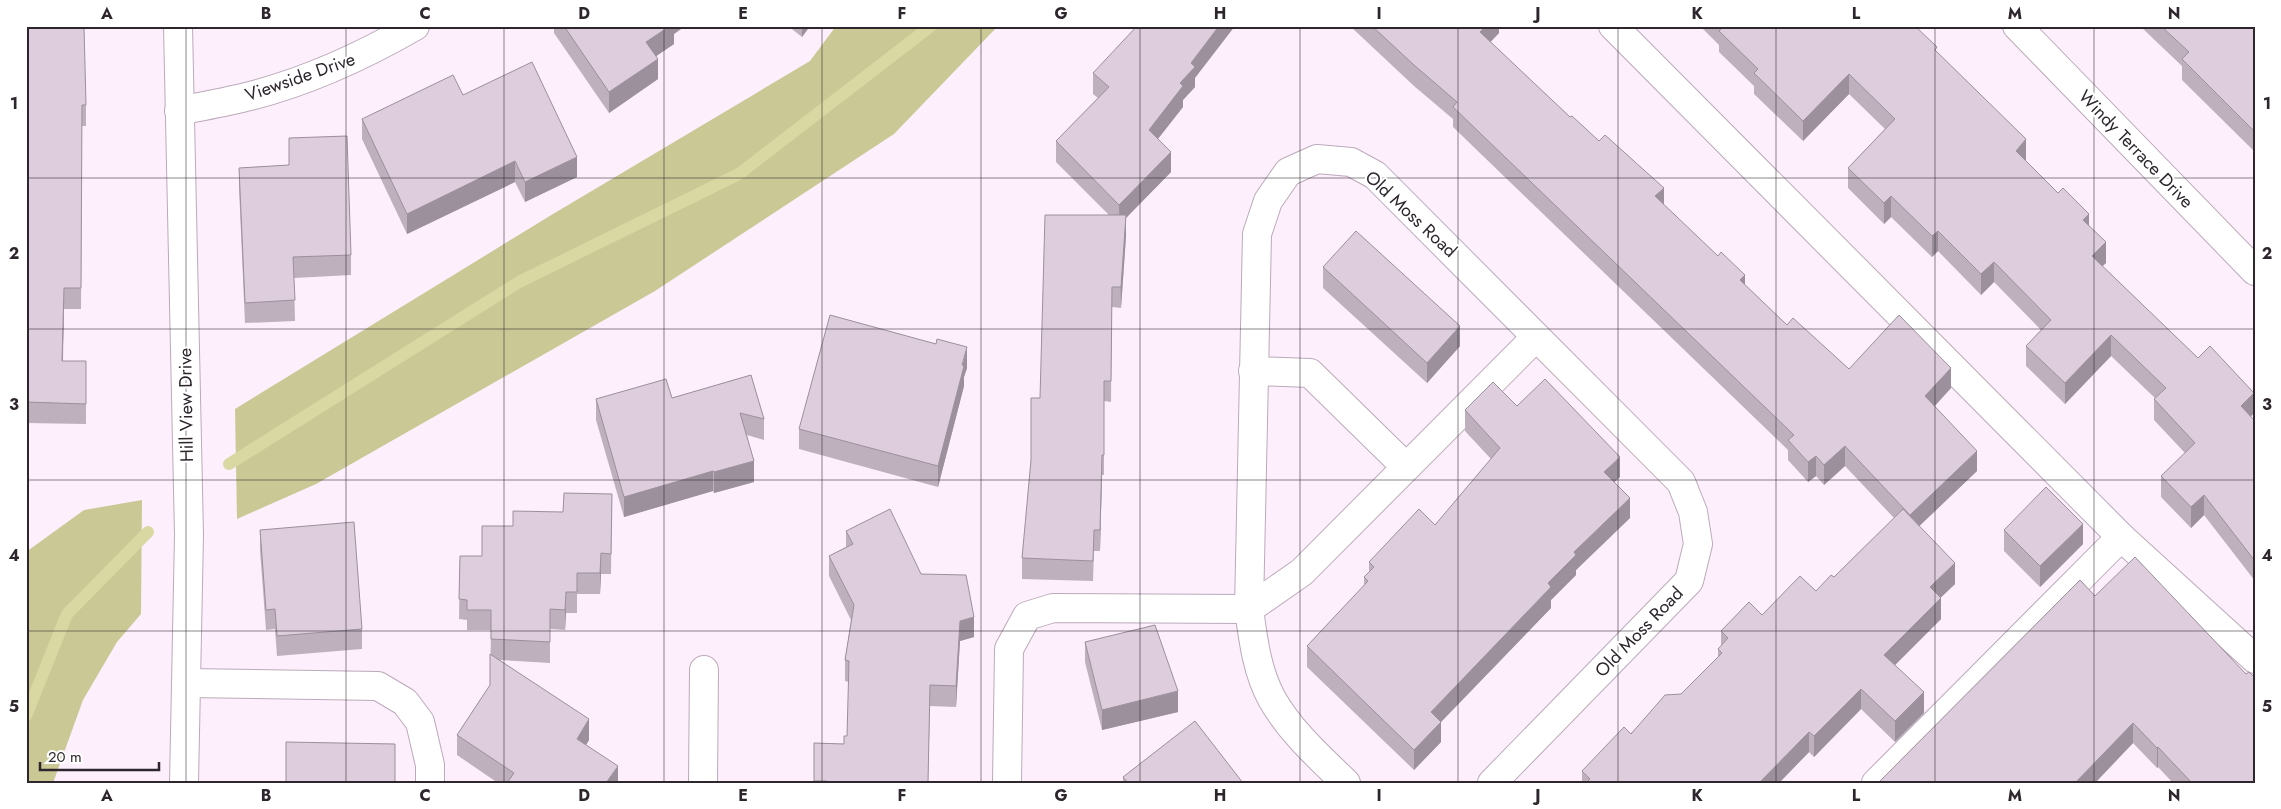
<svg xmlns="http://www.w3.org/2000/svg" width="2281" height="809" font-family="Jost,sans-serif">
<rect width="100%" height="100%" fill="#feeffd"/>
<g fill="#cac995">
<path d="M836 26H998L894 134 655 291 316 484 237 519 235 409 553 214 810 61Z"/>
<path d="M142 500 141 614 117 642 83 700 53 783H26V552L84 510Z"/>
</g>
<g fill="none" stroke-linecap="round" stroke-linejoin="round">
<g stroke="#d9d8a3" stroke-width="12">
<path d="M229 464 519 282 739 174 931 26"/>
<path d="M26 716 67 614 148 532"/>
</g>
<defs>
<g id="minor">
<path d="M178 26 189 535 184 783"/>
<path d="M1613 26 2121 537 2255 659"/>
<path d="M2017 26 2255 271"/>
<path d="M179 111C203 106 227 102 250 96 309 81 363 56 415 26"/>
<path d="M1253 371 1310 373 1406 467"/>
<path d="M187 683 378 686 405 702 420 722 430 765V783"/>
<path d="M703 783 704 670"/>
<path d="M1007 783 1009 649 1027 616 1053 608 1249 609 1302 572 1536 337"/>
<path d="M1346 783C1319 757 1290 731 1272 699 1257 672 1253 639 1249 609L1257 234 1268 201 1288 172 1317 159 1351 162 1375 175 1681 482 1693 512 1698 544 1689 581 1492 783"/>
<path d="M1876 783 2121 537"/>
</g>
</defs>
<use href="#minor" stroke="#bbaaba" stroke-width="30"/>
<use href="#minor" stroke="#fff" stroke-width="28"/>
</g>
<g fill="#bfb0be">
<path d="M26 26 86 105V126H82L81 309H64L63 361H86V424L26 423Z"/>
<path d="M554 26H685L674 34V44L656 56 658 79 609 113 554 33Z"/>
<path d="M788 26H810L802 37Z"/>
<path d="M1350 26H1499V33L1490 42 1664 205 1745 285 1787 325 1849 369 1951 388 1934 406 1977 471 1919 526 1955 584 1940 598 1941 619 1895 665 1924 713 1895 742 1861 709 1814 757 1809 752 1779 783H1582V771L1681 694 1718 657V649L1721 646V631L1762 615 1816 591 1834 577 1894 518 1845 466 1824 485 1816 476 1808 482 1788 460V450L1453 127V119L1414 86Z"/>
<path d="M1700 26H1915L2026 160V161L2089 226 2106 263 2102 266 2254 413 2251 417 2255 421V581L2204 515 2191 528 2161 497V476L2185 453 2154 420V399L2155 398 2111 356 2065 404 2026 366V346L2041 330 1994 282 1981 295 1938 251 1932 257 1891 217 1884 224 1848 188V168L1885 129 1849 94 1803 141 1754 94V86L1719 52V45Z"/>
<path d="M2140 26H2255V152L2182 80V66Z"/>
<path d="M1093 73 1195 78V87L1183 100V107L1158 139 1171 172 1126 218V236L1121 308 1112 307 1111 402 1104 401V475H1102L1100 551H1094L1093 581 1022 579V558L1040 398 1109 215 1056 162V141L1098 98 1093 94Z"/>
<path d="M463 95 577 177 525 202 515 182 407 234 362 139V119Z"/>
<path d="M289 138 351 255V275L294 278 295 321 245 323 239 188V168L289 165Z"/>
<path d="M1323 267 1460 346 1427 383 1323 288Z"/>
<path d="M967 368 964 377V386L938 487 799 449V429Z"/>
<path d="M751 375 764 419V440L747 435 754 482 714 493 713 491 624 517 596 420V399L672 398Z"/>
<path d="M1517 406 1620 477 1614 482 1630 518 1576 570V575L1551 600V608L1441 722V742L1414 770 1307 667V646L1364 586V577L1369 573V562L1435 525 1491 459 1465 431V410Z"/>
<path d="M612 494 611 574H601L600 594H577V613H566L565 630 550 629V663L500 660 589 740 586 745 618 783H498L457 755V735L490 685 491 630H467V620L459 619 460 556H482L513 526 563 512Z"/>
<path d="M260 530 362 629V649L277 656 275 629 266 630 260 550Z"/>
<path d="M2004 530 2083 544 2040 587 2004 551Z"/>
<path d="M846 531 921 574 974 637 960 641 956 707 930 706 928 783H814V743L844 744 847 736 849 682 845 681V660L851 620 829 576V556L846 547Z"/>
<path d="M2080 580 2255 783H2173L2158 767 2157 768 2133 743 2095 783H1878Z"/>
<path d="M1085 642 1178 712 1102 730 1085 662Z"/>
<path d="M1123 777 1243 783H1123Z"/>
</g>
<g fill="#9b909b">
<path d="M669 26H685L674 34V44L646 63V42Z"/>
<path d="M802 26H810L802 37Z"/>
<path d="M1219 26H1235L1195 78V87L1183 100V107L1149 150V130L1191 63Z"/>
<path d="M1486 26H1499V33L1480 53V32Z"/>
<path d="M658 59V79L609 113V92Z"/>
<path d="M1849 74V94L1803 141V121Z"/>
<path d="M2026 139V160L2016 171V151Z"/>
<path d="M1171 152V172L1126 218V236L1121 308 1119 205Z"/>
<path d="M577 157V177L525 202V182Z"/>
<path d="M515 161V182L407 234V214Z"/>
<path d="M1664 188V208L1655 196Z"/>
<path d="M1891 196V217L1884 224V203Z"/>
<path d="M2089 214V235L2083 220Z"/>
<path d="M1938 231V251L1932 257V236Z"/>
<path d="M2106 242V263L2092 276V256Z"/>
<path d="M1994 262V282L1981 295V274Z"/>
<path d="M1745 275V295L1740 280Z"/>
<path d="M64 288V309L62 382V361Z"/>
<path d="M1460 326V346L1427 383V363Z"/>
<path d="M2111 335V356L2065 404V383Z"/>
<path d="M967 347V368L964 377V386L938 487V466Z"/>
<path d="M1951 368V388L1925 417V396Z"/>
<path d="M2254 393V413L2241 427V406Z"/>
<path d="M1845 446V466L1824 485V465Z"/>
<path d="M1977 451V471L1910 535V515Z"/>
<path d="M1102 455V475L1100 551V530Z"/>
<path d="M1816 456V476L1808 482V462Z"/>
<path d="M1620 457V477L1604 492V472Z"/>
<path d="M754 461V482L714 493V472Z"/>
<path d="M713 471V491L624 517V497Z"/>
<path d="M2204 495V515L2191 528V507Z"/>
<path d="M1630 498V518L1576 570V575L1551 600V608L1441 722V742L1414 770V750L1431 712 1574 552Z"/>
<path d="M2083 524V544L2040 587V566Z"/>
<path d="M601 553V574L600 594V573Z"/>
<path d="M1955 563V584L1930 608V587Z"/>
<path d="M566 592V613L565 630V610Z"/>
<path d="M1941 598V619L1884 676V655Z"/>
<path d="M974 617V637L960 641 956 707V686L960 621Z"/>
<path d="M1861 689V709L1814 757V736Z"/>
<path d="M1178 691V712L1102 730V710Z"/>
<path d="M1924 692V713L1895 742V721Z"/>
<path d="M589 719V740L577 759V739Z"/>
<path d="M2133 723V743L2095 783H2075Z"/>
<path d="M1809 732V752L1779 783H1759Z"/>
<path d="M2158 747V767L2157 768V748Z"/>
<path d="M618 766V783H606Z"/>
</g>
<g fill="#decddd" stroke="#9b909b">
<path d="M26 26H84L86 105H82L81 288H64L62 361H86V404L26 402Z"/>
<path d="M564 26H670L646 42 658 59 609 92Z"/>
<path d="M1137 26H1219L1191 63 1195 67 1180 83 1183 86 1149 130 1171 152 1119 205 1056 141 1109 87 1093 73Z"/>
<path d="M1372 26H1486L1480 32 1570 117 1572 116 1599 141 1605 135 1664 188 1655 196 1718 256 1721 252 1745 275 1740 280 1787 325 1793 318 1849 369 1899 315 1951 368 1925 396 1977 451 1910 515 1845 446 1824 465 1816 456 1808 462 1788 440 1794 435 1453 107 1457 102 1414 65Z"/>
<path d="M1721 26H1915L1937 47 1935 50 2026 139 2016 151 2058 193 2063 188 2089 214 2083 220 2106 242 2092 256 2198 358 2210 346 2254 393 2241 406 2255 421V561L2204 495 2191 507 2161 476 2195 443 2154 399 2166 388 2111 335 2065 383 2026 346 2051 320 1994 262 1981 274 1938 231 1932 236 1891 196 1884 203 1848 168 1895 119 1849 74 1803 121 1754 73 1758 69 1719 31 1722 28Z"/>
<path d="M2161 26H2255V132L2182 59 2189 52Z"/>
<path d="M532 62 577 157 525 182 515 161 407 214 362 119 453 75 463 95Z"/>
<path d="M347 136 351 255 293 257 295 300 245 303 239 168 289 165V138Z"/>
<path d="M1045 215H1126L1121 287H1112L1111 381H1104V455H1102L1100 530H1094L1093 561 1022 558 1031 460V398H1040Z"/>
<path d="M1356 231 1460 326 1427 363 1323 267Z"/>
<path d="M830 315 936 344 937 339 967 347 962 365 964 366 938 466 799 429Z"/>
<path d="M751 375 764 419 740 413 754 461 714 472 713 471 624 497 596 399 666 379 672 398Z"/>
<path d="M1545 379 1620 457 1604 472 1630 498 1574 552 1576 555 1548 583 1551 587 1431 712 1441 722 1414 750 1307 646 1368 581 1364 577 1374 567 1369 562 1419 509 1435 525 1500 448 1465 410 1493 382 1517 406Z"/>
<path d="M2046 487 2083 524 2040 566 2004 530Z"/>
<path d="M564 493 612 494 611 554 601 553 600 573H577V592H566L565 610 550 609V642L491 639V610H467V600L459 599 460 556H482V526H513V511L563 512Z"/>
<path d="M890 509 921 574 966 575 974 617 960 621 956 686 930 685 928 783H827V781H814V743L844 744V736H847L849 661 845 660 854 605 829 556 853 544 846 531Z"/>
<path d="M1903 509 1955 563 1930 587 1941 598 1884 655 1924 692 1895 721 1861 689 1814 736 1809 732 1759 783H1586L1590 779 1582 771 1624 727 1631 734 1665 695 1681 694 1722 653 1718 649 1728 638 1721 631 1749 602 1762 615 1800 576 1816 591 1831 575 1834 577Z"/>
<path d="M354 522 362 629 277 636 275 609 266 610 260 530Z"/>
<path d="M2135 557 2246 674 2249 672 2255 678V783H2192L2158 747 2157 748 2133 723 2075 783H1878L2080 580 2095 596Z"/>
<path d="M1155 625 1178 691 1102 710 1085 642Z"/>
<path d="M490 654 589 719 577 739 618 766 606 783H507L514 773 457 735 490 685Z"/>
<path d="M1195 721 1243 783H1128L1123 777Z"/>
<path d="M286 742 395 744V783H286Z"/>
</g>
<path fill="none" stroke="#2d262d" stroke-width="1" stroke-opacity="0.55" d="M186 26V783M346 26V783M504 26V783M664 26V783M822 26V783M981 26V783M1140 26V783M1300 26V783M1458 26V783M1618 26V783M1776 26V783M1935 26V783M2094 26V783M26 178H2255M26 329H2255M26 480H2255M26 631H2255"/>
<g text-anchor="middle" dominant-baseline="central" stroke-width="4" stroke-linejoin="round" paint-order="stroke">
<g font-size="18" fill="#2d262d" stroke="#fff">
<text transform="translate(300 77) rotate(-19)">Viewside Drive</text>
<text transform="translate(2136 149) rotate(46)">Windy Terrace Drive</text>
<text transform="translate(1411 214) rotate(43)">Old Moss Road</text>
<text transform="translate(186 405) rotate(-91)">Hill View Drive</text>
<text transform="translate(1639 632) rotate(-46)">Old Moss Road</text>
</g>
</g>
<rect width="2281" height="809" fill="none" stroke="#ffffff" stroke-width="55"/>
<path d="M40 762v8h119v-8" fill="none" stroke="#2d262d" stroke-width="2.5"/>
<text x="48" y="762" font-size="15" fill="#2d262d" stroke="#ffffff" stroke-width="4" paint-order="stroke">20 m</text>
<rect x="28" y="28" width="2226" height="754" fill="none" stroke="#2d262d" stroke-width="2"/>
<g font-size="16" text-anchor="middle" font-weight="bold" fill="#2d262d">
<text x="107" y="19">A</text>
<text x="266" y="19">B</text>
<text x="425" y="19">C</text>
<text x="584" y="19">D</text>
<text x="743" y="19">E</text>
<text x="902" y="19">F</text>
<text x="1061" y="19">G</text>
<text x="1220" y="19">H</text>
<text x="1379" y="19">I</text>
<text x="1538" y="19">J</text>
<text x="1697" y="19">K</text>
<text x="1856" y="19">L</text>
<text x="2015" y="19">M</text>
<text x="2174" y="19">N</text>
<text x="14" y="109">1</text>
<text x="2267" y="109">1</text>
<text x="14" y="259">2</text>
<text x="2267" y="259">2</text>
<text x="14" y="410">3</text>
<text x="2267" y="410">3</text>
<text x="14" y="561">4</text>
<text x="2267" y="561">4</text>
<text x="14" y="712">5</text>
<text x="2267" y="712">5</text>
<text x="107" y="801">A</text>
<text x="266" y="801">B</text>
<text x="425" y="801">C</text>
<text x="584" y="801">D</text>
<text x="743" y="801">E</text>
<text x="902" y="801">F</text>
<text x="1061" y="801">G</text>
<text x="1220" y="801">H</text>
<text x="1379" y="801">I</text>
<text x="1538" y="801">J</text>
<text x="1697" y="801">K</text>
<text x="1856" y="801">L</text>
<text x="2015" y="801">M</text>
<text x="2174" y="801">N</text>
</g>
</svg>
